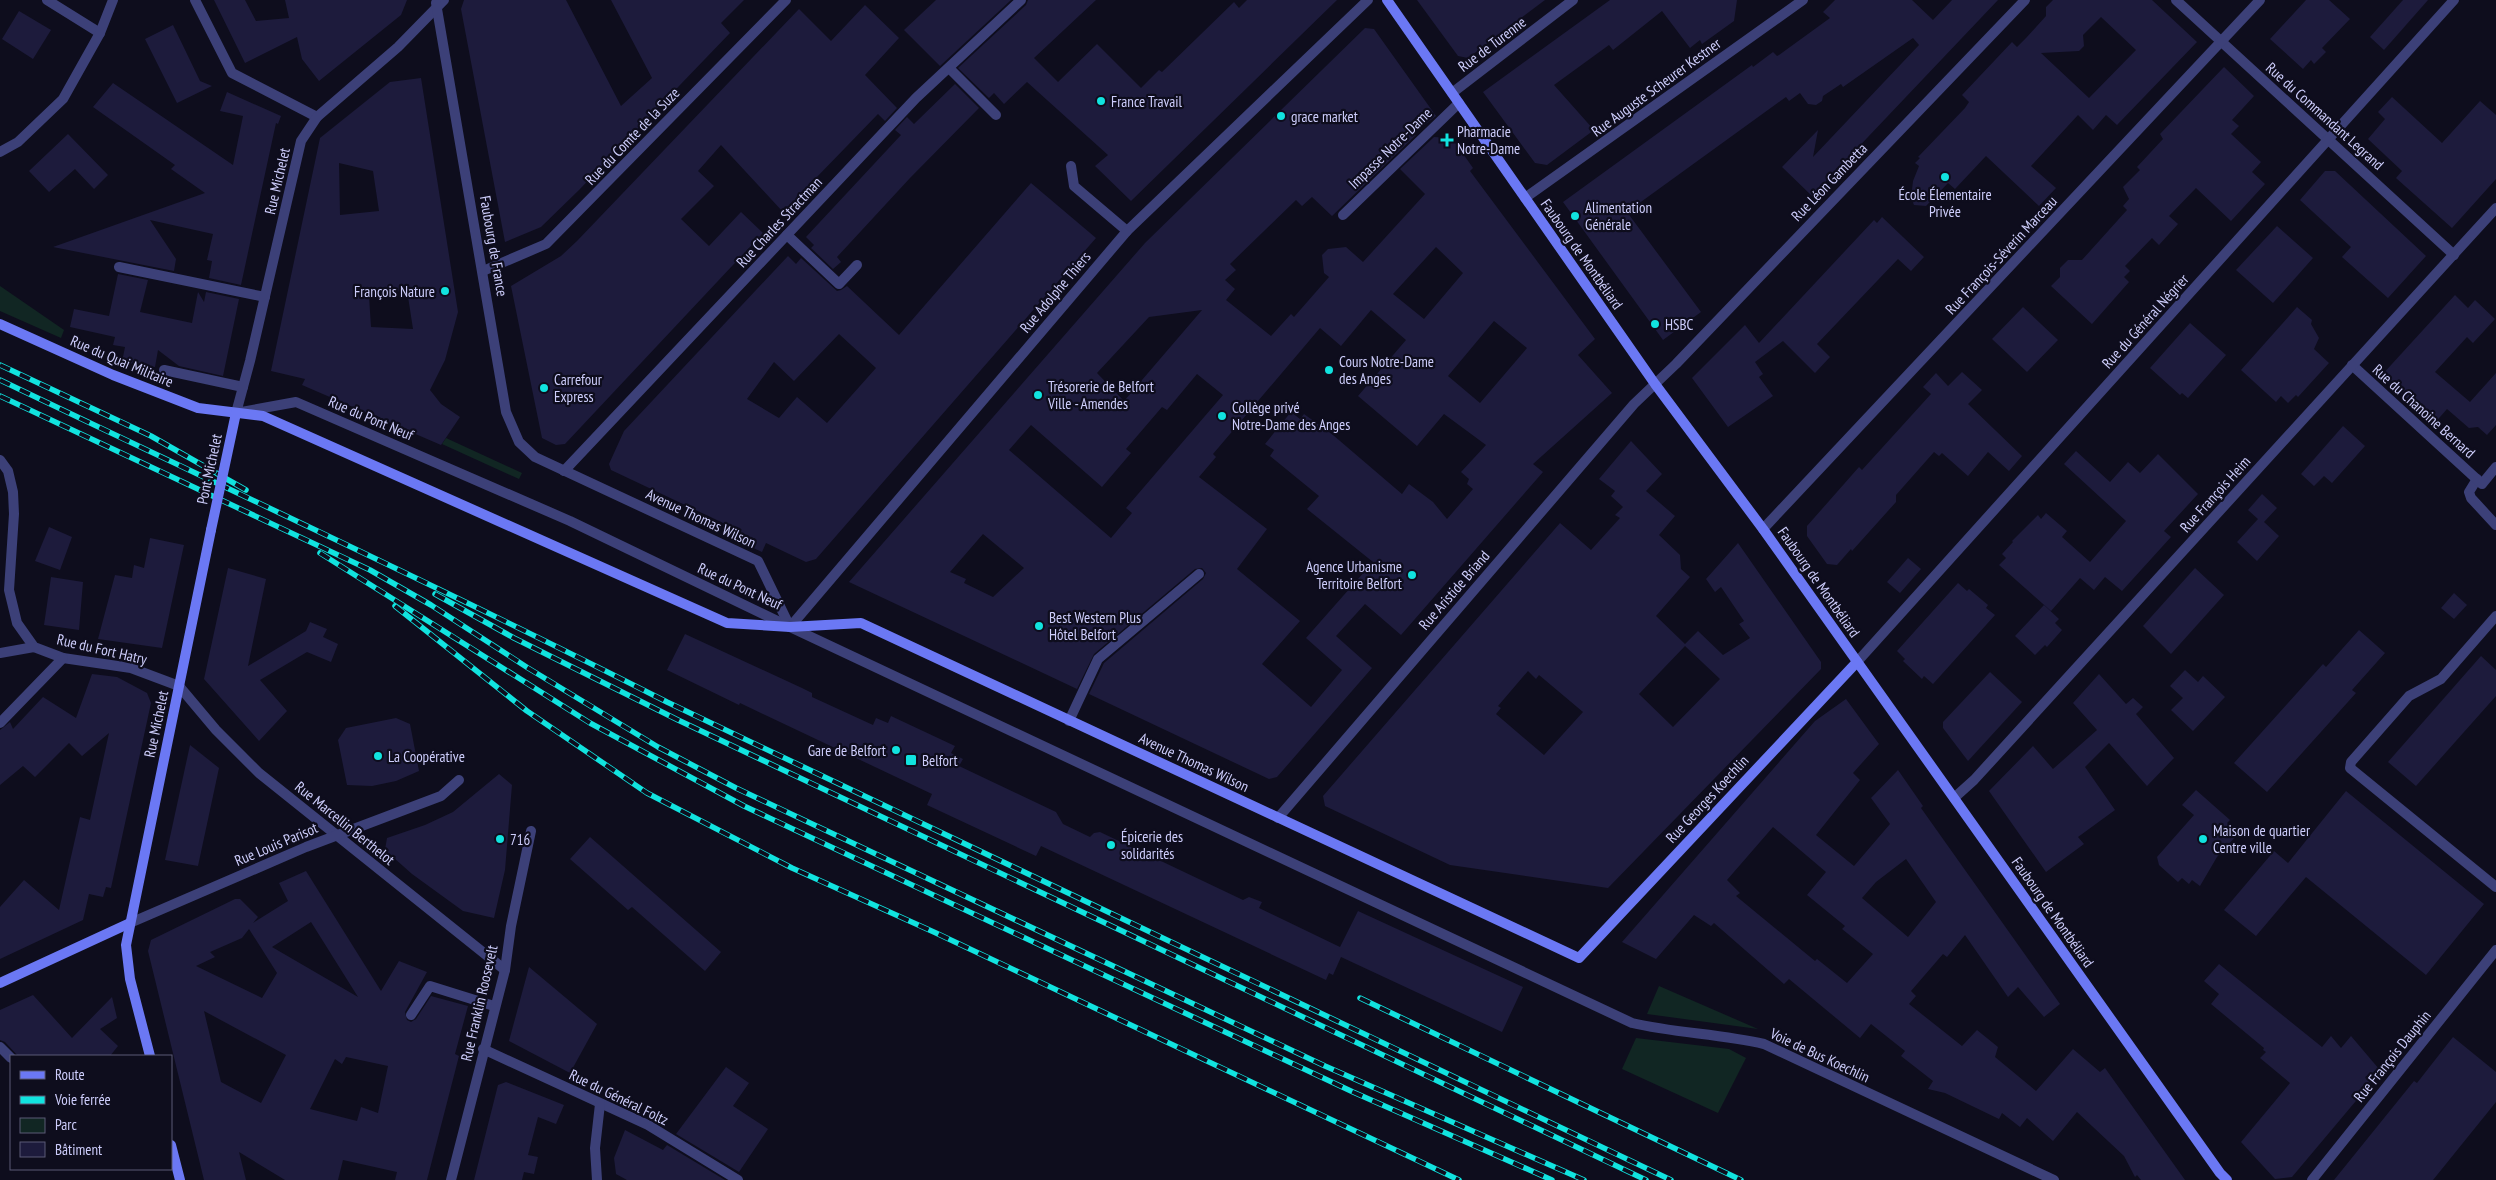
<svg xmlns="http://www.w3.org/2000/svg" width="2496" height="1180" font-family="'PT Sans Narrow',sans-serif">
<rect width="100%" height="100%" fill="#0e0d1d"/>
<g fill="#112623">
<path d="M0 286 64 330 61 338 0 311Z"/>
<path d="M446 438 522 473 519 479 442 444Z"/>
<path d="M1659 986 1758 1029 1647 1014Z"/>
<path d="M1636 1038 1729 1049 1746 1058 1718 1113 1622 1069Z"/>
</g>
<g fill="#1d1b3c" fill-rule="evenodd">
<path d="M214 0H245L256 21 289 18 285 0H407L401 15 319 81 302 59 297 37 245 63Z"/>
<path d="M464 0H566L621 106 652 78 611 0H744L721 23 730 33 579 190 541 227 505 242 461 9Z"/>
<path d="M936 0H1011L940 66 904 30Z"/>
<path d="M1028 0H1096L1034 58 1058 82 1097 44 1141 88 1159 70 1162 72 1234 2 1239 8 1247 0H1337L1131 201 1095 166 1108 155 1027 82 1004 104 994 93 989 98 958 68 1026 5Z"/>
<path d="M1417 0H1545L1468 58 1458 56Z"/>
<path d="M1610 0H1737L1734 21 1702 44 1700 40 1690 48 1662 11 1613 50 1609 45 1554 85 1594 130 1547 165 1535 163 1483 92Z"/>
<path d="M1835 0H1912L1933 20 1952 0H1998L1812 196 1782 167 1818 130 1813 157 1919 45 1913 38 1843 87 1841 84 1823 96 1822 101 1816 105 1808 104 1800 93 1789 101 1786 97 1627 212 1701 312 1663 340 1563 202 1752 65 1753 67 1773 52 1777 56 1779 55 1830 18 1823 12Z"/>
<path d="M2053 0H2152L2197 42 2117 125 2106 115 2093 130 2078 115 2031 166 2056 188 2039 206 1986 156 1955 189 1948 183 1926 206 1914 205 1911 198 1913 181 1919 166 1915 163 1920 158 1918 157 1965 108 1969 102 1962 95 2012 42 2017 47 2026 38 2046 16V7ZM2101 17 2136 50 2089 98 2041 53 2079 51 2084 46 2083 35Z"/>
<path d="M2306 0H2329L2350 19 2322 48 2326 52 2314 64 2311 60 2303 69 2270 39Z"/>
<path d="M2403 0H2428L2384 50 2370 37Z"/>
<path d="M865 5 899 38 865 75 897 108 885 121 878 114 783 212 721 145 698 171 714 186 681 219 709 246 741 212 763 233 565 444 556 445 542 438 511 286 561 256 577 241 799 9 831 41Z"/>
<path d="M19 11 51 30 33 59 2 39Z"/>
<path d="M173 25 200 81 212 86 177 103 145 39Z"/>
<path d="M1365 28 1374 29 1436 116 1411 135H1416L1332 216 1312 197 1302 206 1296 200 1230 264 1236 270 1225 280 1235 289 1226 300 1271 336 1291 314 1294 317 1329 277 1324 273 1322 255 1328 249 1346 247 1363 262 1425 194 1400 169 1434 137 1452 138 1473 168 1470 171 1595 339 1578 355 1612 393 1533 464 1543 472 1401 635 1365 604 1336 636 1372 668 1277 777 1269 779 1089 694 1104 663 1203 579 1206 573 1202 568 1195 569 1094 654 1077 689 849 582 1145 243ZM1436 247 1463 273 1424 319 1393 294ZM1202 310 1124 401 1097 373 1149 317ZM1371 310 1406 340 1358 396 1417 446 1444 414 1486 445 1461 472 1469 479 1467 484 1473 489 1447 519 1433 502 1409 484 1402 494 1333 435 1304 414 1300 419 1291 412 1265 444 1274 450 1270 456 1319 496 1307 509 1373 562 1306 638 1342 670 1311 707 1262 664 1300 621 1237 569 1267 529 1199 477 1216 457 1213 454 1320 328 1341 346ZM1494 321 1527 348 1480 403 1448 376ZM1197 374 1223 395 1126 508 1132 513 1111 538 1009 450 1031 425 1102 487 1131 453 1126 449 1162 407 1167 410ZM983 534 1024 568 993 597 964 583 966 579 950 572Z"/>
<path d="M2224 67 2254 96 2232 120 2239 126 2231 134 2261 162 2252 172 2265 184 2231 221 2196 188 2169 216 2178 224 2159 245 2152 238 2125 266 2130 271 2124 277 2129 282 2092 324 2051 286 2060 277V268L2068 260H2082L2127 210 2123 206 2129 199 2123 187 2140 170 2137 167 2163 139 2160 134Z"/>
<path d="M421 78 458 312 445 360 430 390 441 404 460 417 441 445 302 385 305 379 271 371 320 138 390 82ZM339 163 373 171 379 211 340 215ZM407 290 413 329 371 327 369 296Z"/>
<path d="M113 83 233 165 243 116 220 111 227 92 281 116 278 124 276 123 241 285 209 278 212 261 207 260 213 234 150 220 176 259 174 271 53 247 205 193 171 169 175 165 93 107Z"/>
<path d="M955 84 979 108 910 178 837 257 841 262 833 269 811 248 814 245 806 237 901 135 895 130 907 117 914 124Z"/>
<path d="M2392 97 2442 143 2480 101 2496 115V179L2452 228 2396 178 2402 171 2368 139 2385 119 2378 112Z"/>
<path d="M68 134 108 175 94 189 75 169 49 192 29 171Z"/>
<path d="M2325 171H2335L2426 256 2388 298 2342 257 2351 247 2300 200Z"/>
<path d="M1031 183 1096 238 816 559 806 562 766 543 762 552 734 539 738 530 611 470 609 464 624 431 788 256 796 264 801 258 837 291 841 290 847 286 899 335ZM839 334 876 368 827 423 797 397 779 418 747 399 774 362 794 381Z"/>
<path d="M1882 217 1924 257 1911 271 1898 259 1817 344 1830 357 1815 373 1783 341 1755 362 1763 374 1759 377 1773 396 1728 427 1692 378 1745 325 1759 343 1874 220 1877 223Z"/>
<path d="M2277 226 2313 258 2273 303 2236 270Z"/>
<path d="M118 274 148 280 140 312 192 323 198 292 204 302 206 292 239 299 223 376 179 366 158 350 155 367 122 362 125 347 113 345 115 337 70 327 74 309 109 316Z"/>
<path d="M2455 295 2468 308 2475 300 2495 319 2473 343 2467 337 2435 372 2470 402 2496 373V425L2487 435 2478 427 2469 428 2447 409 2433 425 2381 376Z"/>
<path d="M2023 307 2058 340 2027 372 1992 339Z"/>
<path d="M2297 307 2312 320 2311 324 2319 338 2314 349 2329 363 2298 397 2296 395 2288 403 2281 396 2276 402 2241 370Z"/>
<path d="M2190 323 2226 355 2188 398 2182 393 2180 395 2150 368Z"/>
<path d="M1962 372 1982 390 1968 404 2022 456 2009 471 1988 452 1968 476 1942 453 1939 456 1934 452 1896 495V502L1852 551 1851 549 1837 565 1827 564 1807 536V526L1859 467 1862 470 1931 394 1923 387 1936 373 1948 386Z"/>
<path d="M2343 426 2365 446 2332 483 2324 476 2314 486 2301 474Z"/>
<path d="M1631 441 1662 474 1646 491 1675 516 1659 535 1680 555 1681 569 1690 577 1656 616 1685 644 1698 631 1723 655 1750 638 1739 624 1744 621 1721 587 1715 592 1706 579 1738 543 1821 662V669L1608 888 1450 865 1325 806 1323 796 1560 523 1591 550 1620 518 1615 515 1623 507 1611 496 1615 491 1599 479ZM1685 646 1720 679 1673 727 1639 694ZM1528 671 1536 679 1539 675 1583 712 1544 755 1496 714 1501 708 1498 706Z"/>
<path d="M2076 451 2110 482 2128 462 2140 473 2158 454 2198 494 2164 531 2171 537 2122 591 2105 577 2094 590 2080 578 2051 611 1999 565 2006 558 2002 554 2013 542 2012 541 2038 515 2041 519 2046 513 2067 531 2062 537 2090 562 2126 521 2064 464Z"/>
<path d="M2262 494 2277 508 2264 522 2279 536 2257 561 2237 542 2258 519 2248 510Z"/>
<path d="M49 527 72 537 60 570 35 561Z"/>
<path d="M150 538 184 545 162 648 98 639 115 575 132 578 134 565 144 568Z"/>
<path d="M1908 558 1921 569 1900 593 1887 582Z"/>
<path d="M228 568 266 579 248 666 306 631 310 622 327 629 323 637 338 644 331 662 307 652 260 680 287 711 259 741 204 679Z"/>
<path d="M2195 568 2224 595 2171 654 2143 626Z"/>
<path d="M51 577 83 582 79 630 44 625Z"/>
<path d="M1958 583 1967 591 1969 589 1988 605 1986 608 1995 615 1933 684 1924 676 1922 679 1903 661 1905 659 1897 651Z"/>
<path d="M2454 593 2467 605 2454 619 2441 608Z"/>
<path d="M2044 605 2059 619 2055 623 2062 630 2047 647 2045 645 2035 655 2015 636Z"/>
<path d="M2359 630 2385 653 2352 690 2356 693 2267 792 2234 763 2323 664 2326 667Z"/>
<path d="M685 634 802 688 812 693V697L873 725 876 718 888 723 891 716 955 746 951 753 963 759 959 766 1056 812 1063 824 1090 837 1094 833 1100 832 1243 900 1249 897 1262 902 1259 908 1340 947 1358 911 1523 987 1502 1032 1341 957 1333 975 1329 973 1326 980 1041 846 1036 856 927 805 932 794 740 703 739 705 667 670Z"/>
<path d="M2481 656 2496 670V696L2416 786 2388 762Z"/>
<path d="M2185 670 2198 682 2203 676 2225 697 2193 731 2171 710 2183 698 2170 686Z"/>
<path d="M1990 672 2022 702 1968 761 1943 728V722Z"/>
<path d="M92 674 117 677 147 693 151 703 111 888 106 887 103 897 89 894 83 920 0 959V907L24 880 59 910 80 817 90 820 109 733 82 756 69 743 35 777 23 766 0 785V730L10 722 13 729 43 697 76 718Z"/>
<path d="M2099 674 2126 704 2133 698 2143 707 2136 714 2174 758 2147 786 2109 743 2085 767 2115 810 2078 837 2084 844 2046 872 1989 791 2033 746 2053 769 2097 730 2073 703Z"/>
<path d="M1846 699 1879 744 1853 773 1860 780 1816 835 1854 866 1890 824 1871 798 1898 770 1923 806 1921 808 2060 1004 2044 1017 2018 987 2008 997 1965 935 1947 957 1943 954 1911 991 1916 996 1909 1004 1962 1046 1977 1030 1998 1047 1995 1057 2036 1091 2073 1049 2100 1072 2105 1068 2185 1180H2141L2137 1175 2135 1177 2124 1156 2077 1112 2053 1141 2027 1118 2020 1127 2002 1113 1999 1119 1945 1093 1928 1089 1933 1081 1901 1056 1905 1051 1871 1024 1860 1038 1789 979 1784 984 1714 923 1711 926 1694 915 1656 959 1622 942 1815 721ZM1773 827 1826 872 1807 895 1845 926 1842 929 1873 954 1847 983 1817 959 1815 961 1736 896 1740 893 1727 880ZM1906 859 1936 902 1908 937 1862 898 1876 882Z"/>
<path d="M396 718 410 724 419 771 396 781 372 786 347 785 338 740 346 728Z"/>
<path d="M190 745 219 768 198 866 165 860Z"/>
<path d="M499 774 512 785 505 870 494 918 463 911 412 874 385 850 387 838 425 825 453 812Z"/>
<path d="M2196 790 2230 820 2227 823 2238 834 2217 857 2200 886 2192 880 2189 884 2182 878 2178 882 2159 865 2157 857 2194 815 2182 805Z"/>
<path d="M2346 791 2484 904 2426 975 2306 877 2256 936 2224 910 2274 851 2288 863Z"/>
<path d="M590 837 721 952 705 971 632 907 628 910 570 859Z"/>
<path d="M306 871 381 991 399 961 427 972 405 1012 407 1020 411 1022 416 1019 431 996 468 1006 455 1054 459 1056 427 1180H395L397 1172 343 1160 338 1180H285L239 1152 246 1180H204L148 951 151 940 235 899H240L258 917 253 923 288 901 279 883ZM311 922 358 997 272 947ZM249 929 277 973 262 998 196 966 215 957 210 952 242 938ZM204 1011 286 1055 261 1103 221 1082ZM346 1057 388 1066 378 1113 361 1107 357 1121 310 1109 335 1059 342 1064Z"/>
<path d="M2219 964 2322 1047 2331 1036 2341 1048 2351 1036 2379 1069 2365 1077 2371 1083 2292 1177 2275 1179 2241 1142 2290 1083 2260 1058 2266 1052 2263 1050 2264 1048 2211 1004 2219 994 2204 981Z"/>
<path d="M529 967 597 1024 570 1073 509 1041Z"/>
<path d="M33 995 72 1038 112 997 117 1018 100 1029 118 1046 110 1056H18L5 1042 0 1040V1010Z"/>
<path d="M2453 1037 2496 1072V1102L2433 1180H2334L2414 1081 2417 1083Z"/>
<path d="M726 1067 749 1083 733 1106 768 1129 739 1172 676 1134Z"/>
<path d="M506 1082 564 1105 556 1124 538 1117 528 1155 538 1157 534 1174 524 1172 522 1180H474L498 1085Z"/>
<path d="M625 1130 663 1150 667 1145 725 1180H627L616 1174 614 1158Z"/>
</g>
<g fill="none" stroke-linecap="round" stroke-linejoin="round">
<g stroke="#3c4078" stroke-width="10">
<path d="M949 68 996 115"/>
<path d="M1071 166 1074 186 1127 231"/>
<path d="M787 235 839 284 857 265"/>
<path d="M119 267 265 297"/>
<path d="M164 370 243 387"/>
<path d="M2477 479 2469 492 2471 498 2496 525"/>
<path d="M2496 616 2441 679 2409 696 2351 762 2350 768 2496 887"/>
<path d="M790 627 1632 1023C1675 1033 1720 1034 1764 1044L2054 1180"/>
<path d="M411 1015 430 986 494 1006"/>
<path d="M0 1047 11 1058"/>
</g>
<g stroke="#3c4078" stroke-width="10">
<path d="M47 0 100 33"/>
<path d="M195 0 232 73 317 117"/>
<path d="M444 0 398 47 317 117 301 141 250 361 236 413 296 402 570 521 790 627"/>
<path d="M2176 0 2454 255"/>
<path d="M436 3 506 412 519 442 535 457 758 561 790 627"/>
<path d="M1452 93 1573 0"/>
<path d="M0 152 18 142 63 99 100 33 113 0"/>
<path d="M1525 198 1803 0"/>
<path d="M1343 215 1459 103"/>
<path d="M483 271 546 244 786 0"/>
<path d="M2352 365 2482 484 2496 467"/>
<path d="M0 460 8 471 13 492 14 514 9 590 17 623 34 647 63 658 131 668 179 686 216 730 259 773 505 970"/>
<path d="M564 471 916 98 1021 0"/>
<path d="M1763 529 2260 0"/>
<path d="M790 627 1127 231 1368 0"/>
<path d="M0 653 34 647"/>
<path d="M1857 662 2454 0"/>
<path d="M1069 721 1098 659 1199 574"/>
<path d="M0 723 63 658"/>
<path d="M1954 798 1974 780 2496 208"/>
<path d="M1278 818 1634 404 1676 364 2025 0"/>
<path d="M130 923 306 847 441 796 459 780"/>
<path d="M483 1049 648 1125 738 1180"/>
<path d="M451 1180 505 970 511 926 531 831"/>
<path d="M597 1180 595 1148 600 1104"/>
<path d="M2312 1180 2496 950"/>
</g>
<g stroke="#6b78f4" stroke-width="10">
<path d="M1387 0 1655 384 1763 529 2220 1173 2227 1180"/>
<path d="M0 324 113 375 198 408 263 416 727 623 790 627 861 623 1579 958 1857 662"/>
<path d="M0 983 130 923"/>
<path d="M150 1056 130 979 126 945 211 530"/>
<path d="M171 1145 180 1180"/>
</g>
<defs>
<g id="rail">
<path d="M0 365 151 436 246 490"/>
<path d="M0 380C223 487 447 590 667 702L1671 1180"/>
<path d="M0 396 370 570 431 605 528 668 658 747 736 788 1325 1066 1584 1180"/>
<path d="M320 553 590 723 744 806 1353 1092 1552 1180"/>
<path d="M435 594 514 638 678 720 1646 1180"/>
<path d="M395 606 527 711 647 793 792 868 936 933 1459 1180"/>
<path d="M1360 998 1741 1180"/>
</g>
</defs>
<use href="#rail" stroke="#11e3df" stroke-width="5.5"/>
<use href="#rail" stroke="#0e0d1d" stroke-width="4" stroke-dasharray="11" stroke-linecap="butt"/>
<path stroke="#6b78f4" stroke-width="10" d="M211 530 236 413"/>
</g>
<g fill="#11e3df" stroke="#0e0d1d" stroke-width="2">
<circle cx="1101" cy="101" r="5"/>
<circle cx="1281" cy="116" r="5"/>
<path d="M1444.5 132.5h5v5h5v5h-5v5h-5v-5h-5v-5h5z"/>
<circle cx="1945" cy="177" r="5"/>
<circle cx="1575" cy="216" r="5"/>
<circle cx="445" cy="291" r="5"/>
<circle cx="1655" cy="324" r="5"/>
<circle cx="1329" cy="370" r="5"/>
<circle cx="544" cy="388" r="5"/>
<circle cx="1038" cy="395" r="5"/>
<circle cx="1222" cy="416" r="5"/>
<circle cx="1412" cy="575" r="5"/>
<circle cx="1039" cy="626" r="5"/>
<circle cx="896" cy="750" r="5"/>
<circle cx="378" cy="756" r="5"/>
<rect x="905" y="754" width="12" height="12" rx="2.5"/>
<circle cx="500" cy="839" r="5"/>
<circle cx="2203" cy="839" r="5"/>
<circle cx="1111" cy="845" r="5"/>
</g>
<g text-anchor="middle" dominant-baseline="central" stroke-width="4.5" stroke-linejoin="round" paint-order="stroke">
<g font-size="15" fill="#cdcdfb" stroke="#0e0d1d">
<text transform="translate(1492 44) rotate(-37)">Rue de Turenne</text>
<text transform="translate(1656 87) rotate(-36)">Rue Auguste Scheurer Kestner</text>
<text transform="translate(2325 116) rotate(42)">Rue du Commandant Legrand</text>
<text transform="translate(632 136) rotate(-46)">Rue du Comte de la Suze</text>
<text transform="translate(1390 148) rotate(-44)">Impasse Notre-Dame</text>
<text transform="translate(277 181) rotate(-77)">Rue Michelet</text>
<text transform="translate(1829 182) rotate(-46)">Rue Léon Gambetta</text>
<text transform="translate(779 222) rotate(-47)">Rue Charles Stractman</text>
<text transform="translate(494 246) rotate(80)">Faubourg de France</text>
<text transform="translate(1582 254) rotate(55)">Faubourg de Montbéliard</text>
<text transform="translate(2001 255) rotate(-47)">Rue François-Séverin Marceau</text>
<text transform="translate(1055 292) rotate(-50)">Rue Adolphe Thiers</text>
<text transform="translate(2145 321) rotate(-48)">Rue du Général Négrier</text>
<text transform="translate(122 361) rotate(23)">Rue du Quai Militaire</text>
<text transform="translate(2424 411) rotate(42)">Rue du Chanoine Bernard</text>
<text transform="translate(371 418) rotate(23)">Rue du Pont Neuf</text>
<text transform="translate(209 469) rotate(-78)">Pont Michelet</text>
<text transform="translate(2215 494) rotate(-48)">Rue François Heim</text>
<text transform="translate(701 518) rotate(25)">Avenue Thomas Wilson</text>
<text transform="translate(1819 582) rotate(55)">Faubourg de Montbéliard</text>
<text transform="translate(740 586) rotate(25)">Rue du Pont Neuf</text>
<text transform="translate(1454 590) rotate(-49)">Rue Aristide Briand</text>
<text transform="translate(102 649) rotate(13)">Rue du Fort Hatry</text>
<text transform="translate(156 724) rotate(-78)">Rue Michelet</text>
<text transform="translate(1194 762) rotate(25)">Avenue Thomas Wilson</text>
<text transform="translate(1707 799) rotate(-47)">Rue Georges Koechlin</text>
<text transform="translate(345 823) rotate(39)">Rue Marcellin Berthelot</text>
<text transform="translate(276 844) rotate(-23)">Rue Louis Parisot</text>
<text transform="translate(2053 912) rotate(55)">Faubourg de Montbéliard</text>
<text transform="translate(479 1003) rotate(-77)">Rue Franklin Roosevelt</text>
<text transform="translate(1820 1055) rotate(25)">Voie de Bus Koechlin</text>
<text transform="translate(2392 1056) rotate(-51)">Rue François Dauphin</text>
<text transform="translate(619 1097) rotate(26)">Rue du Général Foltz</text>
</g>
<g font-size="15" fill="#cdcdfb" stroke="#0e0d1d" text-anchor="start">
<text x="1111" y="101">France Travail</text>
<text x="1291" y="116">grace market</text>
<text x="1457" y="131">Pharmacie<tspan x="1457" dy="17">Notre-Dame</tspan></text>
<text x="1945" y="194" text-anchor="middle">École Élementaire<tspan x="1945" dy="17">Privée</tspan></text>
<text x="1585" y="207">Alimentation<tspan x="1585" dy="17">Générale</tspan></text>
<text x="435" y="291" text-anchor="end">François Nature</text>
<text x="1665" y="324">HSBC</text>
<text x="1339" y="361">Cours Notre-Dame<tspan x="1339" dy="17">des Anges</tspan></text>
<text x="554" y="379">Carrefour<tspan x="554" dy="17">Express</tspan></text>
<text x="1048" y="386">Trésorerie de Belfort<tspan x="1048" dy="17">Ville - Amendes</tspan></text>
<text x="1232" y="407">Collège privé<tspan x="1232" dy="17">Notre-Dame des Anges</tspan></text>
<text x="1402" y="566" text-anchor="end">Agence Urbanisme<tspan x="1402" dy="17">Territoire Belfort</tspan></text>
<text x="1049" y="617">Best Western Plus<tspan x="1049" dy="17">Hôtel Belfort</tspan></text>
<text x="886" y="750" text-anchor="end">Gare de Belfort</text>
<text x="388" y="756">La Coopérative</text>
<text x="922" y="760">Belfort</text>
<text x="2213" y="830">Maison de quartier<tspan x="2213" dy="17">Centre ville</tspan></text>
<text x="1121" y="836">Épicerie des<tspan x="1121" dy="17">solidarités</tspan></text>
<text x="510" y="839">716</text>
</g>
</g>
<rect x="10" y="1055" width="162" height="115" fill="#0e0d1d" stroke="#5a5a76"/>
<rect x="20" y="1071" width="25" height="8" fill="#6b78f4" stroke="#5a5a76"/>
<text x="55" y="1080" font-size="15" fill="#cdcdfb">Route</text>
<rect x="20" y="1096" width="25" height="8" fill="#11e3df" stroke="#5a5a76"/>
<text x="55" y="1105" font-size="15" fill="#cdcdfb">Voie ferrée</text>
<rect x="20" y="1118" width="25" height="15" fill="#112623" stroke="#5a5a76"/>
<text x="55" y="1130" font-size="15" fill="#cdcdfb">Parc</text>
<rect x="20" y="1142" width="25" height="15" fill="#1d1b3c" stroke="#5a5a76"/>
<text x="55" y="1155" font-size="15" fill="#cdcdfb">Bâtiment</text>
</svg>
